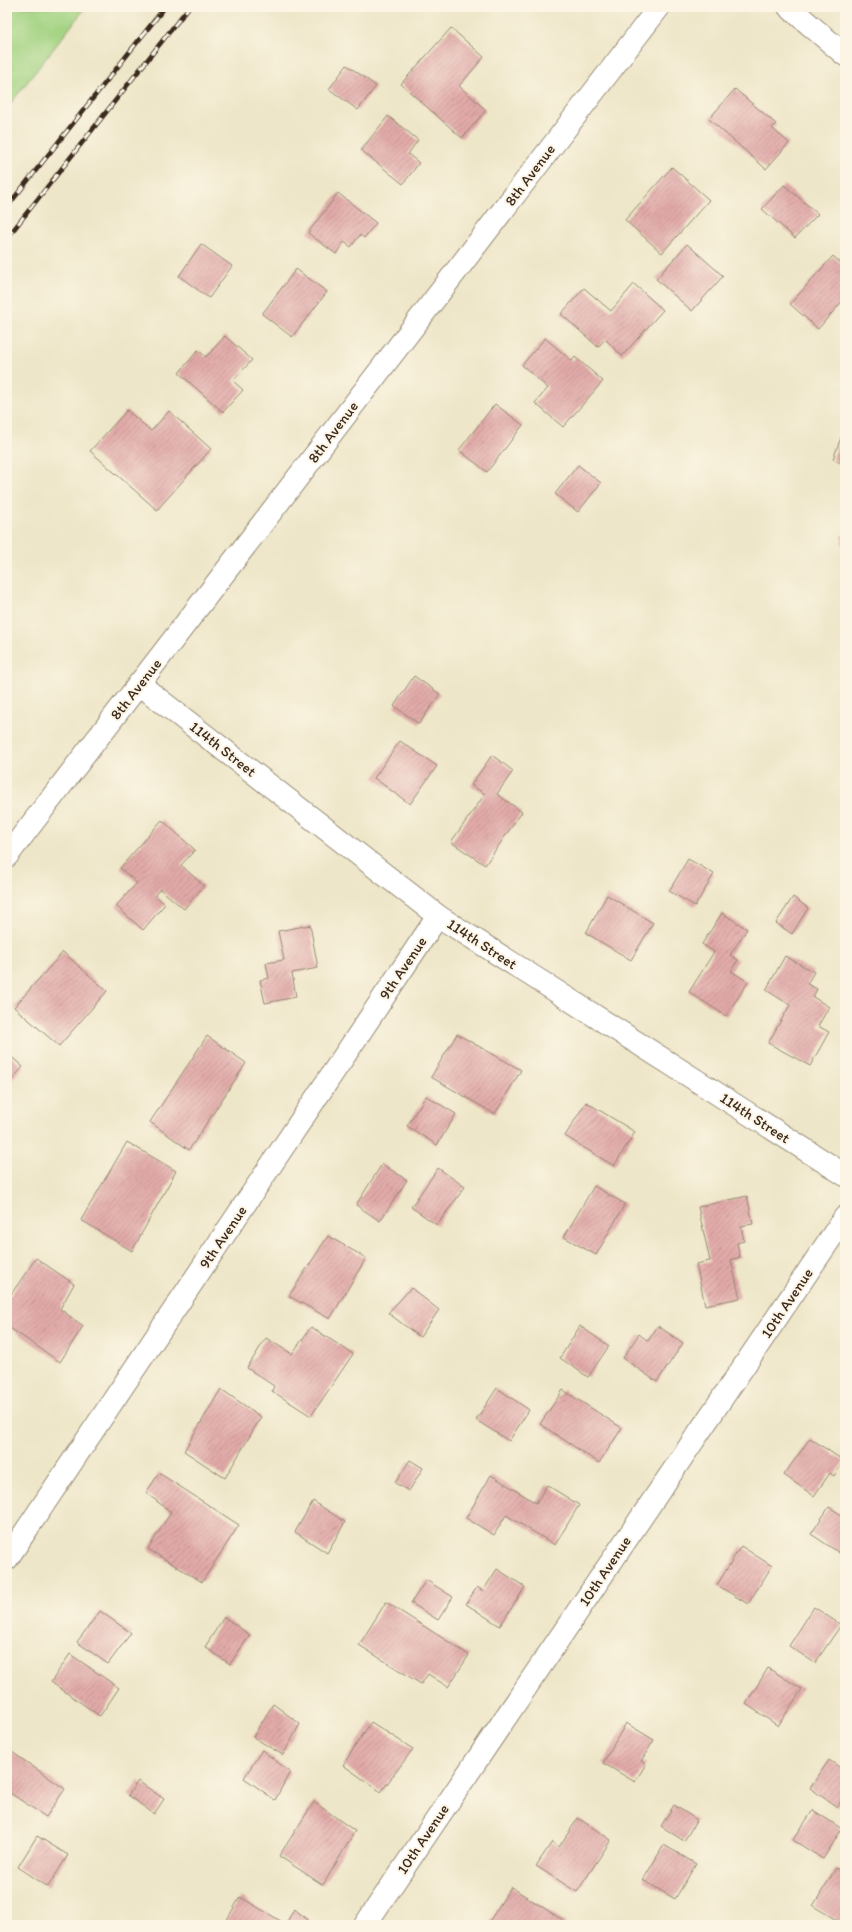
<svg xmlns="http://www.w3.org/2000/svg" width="852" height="1932" font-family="Itim,sans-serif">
<defs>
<pattern id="building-hatch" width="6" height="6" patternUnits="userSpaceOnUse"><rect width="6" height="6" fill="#e2aaa9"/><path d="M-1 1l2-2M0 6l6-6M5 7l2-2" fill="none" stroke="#b88b89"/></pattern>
</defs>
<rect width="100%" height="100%" fill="#fcf5e5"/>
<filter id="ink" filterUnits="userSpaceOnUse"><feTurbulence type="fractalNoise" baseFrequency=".025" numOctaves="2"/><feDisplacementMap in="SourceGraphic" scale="8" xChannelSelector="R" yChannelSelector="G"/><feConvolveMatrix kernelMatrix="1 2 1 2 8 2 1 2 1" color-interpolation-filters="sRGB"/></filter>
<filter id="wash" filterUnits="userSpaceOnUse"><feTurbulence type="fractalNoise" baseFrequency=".012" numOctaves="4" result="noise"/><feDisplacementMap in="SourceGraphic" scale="16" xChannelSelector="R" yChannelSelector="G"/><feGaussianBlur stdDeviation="0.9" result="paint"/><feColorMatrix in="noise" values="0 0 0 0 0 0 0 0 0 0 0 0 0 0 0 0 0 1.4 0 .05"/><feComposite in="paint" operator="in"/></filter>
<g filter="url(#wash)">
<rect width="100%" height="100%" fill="#eee6c8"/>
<path fill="#a3d382" stroke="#6f7e50" d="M7 7H86L7 108Z"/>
<g id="blocks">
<g fill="url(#building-hatch)">
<path d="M451 28 484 57 459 86 486 110 462 138 401 84Z"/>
<path d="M347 65 376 86 358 110 329 89Z"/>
<path d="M735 89 776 124 772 128 789 143 766 169 709 119Z"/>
<path d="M388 116 418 140 408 154 419 163 403 184 361 150Z"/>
<path d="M672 167 709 200 662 253 625 220Z"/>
<path d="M784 185 818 214 795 238 762 209Z"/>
<path d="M338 193 376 223 364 238 360 235 351 247 344 242 336 254 308 233Z"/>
<path d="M201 244 232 266 209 298 179 276Z"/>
<path d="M687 244 723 276 692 311 656 279Z"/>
<path d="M833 256 845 267V298L818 329 790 304Z"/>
<path d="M296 269 327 292 292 337 262 314Z"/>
<path d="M634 284 663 310 622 356 605 339 598 347 561 314 584 288 611 311Z"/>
<path d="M225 336 252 360 233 381 243 390 223 412 179 373 198 350 206 357Z"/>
<path d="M545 338 572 361 575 357 603 381 563 427 535 403 548 388 522 365Z"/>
<path d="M495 404 523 425 487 472 459 450Z"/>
<path d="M127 410 151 431 169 411 211 449 157 510 90 451Z"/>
<path d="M845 427V465L833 459Z"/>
<path d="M578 465 601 483 578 512 555 494Z"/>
<path d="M841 535H845V553H844Z"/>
<path d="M414 676 440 694 419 724 394 706Z"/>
<path d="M400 741 437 766 410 804 374 778Z"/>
<path d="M492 755 513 771 497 794 522 812 485 865 451 842 485 794 471 785Z"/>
<path d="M162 820 195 850 181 865 204 886 184 909 160 889 155 895 165 904 143 930 116 906 137 883 120 868Z"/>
<path d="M688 859 714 874 695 906 669 891Z"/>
<path d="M607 895 653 923 631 960 586 933Z"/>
<path d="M793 897 808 908 792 934 776 923Z"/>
<path d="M722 913 747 929 730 955 738 960 731 971 748 982 726 1016 689 992 714 952 702 944Z"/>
<path d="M310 925 318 968 292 973 296 997 265 1003 260 980 269 978 266 963 284 960 278 931Z"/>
<path d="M63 952 107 991 59 1046 14 1007Z"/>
<path d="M785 956 814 972 807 984 817 989 813 997 829 1007 818 1026 829 1032 810 1066 768 1043 790 1005 766 990Z"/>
<path d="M457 1034 521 1070 495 1114 431 1077Z"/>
<path d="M207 1036 246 1063 189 1150 150 1122Z"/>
<path d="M7 1053 23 1067 7 1085Z"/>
<path d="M426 1096 456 1114 437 1145 407 1126Z"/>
<path d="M586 1102 635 1132 614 1166 565 1136Z"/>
<path d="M127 1142 176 1171 132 1251 81 1220Z"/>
<path d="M382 1164 407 1180 380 1221 356 1205Z"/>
<path d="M438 1168 465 1187 437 1225 411 1207Z"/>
<path d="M594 1186 625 1204 596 1255 564 1237Z"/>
<path d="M747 1196 753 1224 741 1226 744 1241 737 1243 740 1257 731 1260 740 1298 705 1305 696 1264 710 1261 698 1207Z"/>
<path d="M328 1236 366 1258 330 1319 289 1296Z"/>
<path d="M36 1258 74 1284 60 1309 83 1326 60 1362 7 1326V1300Z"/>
<path d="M411 1288 439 1310 420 1337 388 1313Z"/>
<path d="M580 1326 609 1346 588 1377 560 1358Z"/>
<path d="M658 1326 683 1343 657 1382 623 1358 639 1334 648 1341Z"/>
<path d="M311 1327 353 1354 311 1416 272 1391 274 1386 247 1368 266 1338 292 1354Z"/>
<path d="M7 1380 12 1384 7 1392Z"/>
<path d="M497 1388 529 1410 509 1441 476 1420Z"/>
<path d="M221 1389 261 1417 225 1478 184 1451Z"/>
<path d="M563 1390 622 1428 599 1463 540 1424Z"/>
<path d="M810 1438 844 1461 834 1476 830 1473 814 1496 784 1475Z"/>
<path d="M410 1460 423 1468 409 1491 395 1483Z"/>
<path d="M159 1473 239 1525 202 1582 148 1549 171 1512 146 1493Z"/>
<path d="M491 1475 536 1503 547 1485 579 1505 555 1545 506 1515 494 1535 466 1518Z"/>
<path d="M313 1501 345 1522 327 1553 295 1532Z"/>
<path d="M829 1507 845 1517V1549L841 1554 811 1534Z"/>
<path d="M741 1546 772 1566 748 1604 717 1585Z"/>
<path d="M497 1569 525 1587 500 1626 466 1604 477 1587 483 1591Z"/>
<path d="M426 1580 453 1597 438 1620 411 1603Z"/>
<path d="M386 1602 469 1655 448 1687 428 1674 421 1684 359 1645Z"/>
<path d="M814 1607 841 1625 815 1663 789 1646Z"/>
<path d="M100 1611 131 1633 108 1664 77 1642Z"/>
<path d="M224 1617 250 1635 230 1664 205 1647Z"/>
<path d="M70 1654 119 1688 100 1716 51 1682Z"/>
<path d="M768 1668 802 1689 778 1726 746 1704Z"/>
<path d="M273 1704 300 1724 283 1755 253 1737Z"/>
<path d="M371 1722 413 1749 381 1792 343 1765Z"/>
<path d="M626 1723 654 1740 641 1761 646 1764 635 1782 603 1763Z"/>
<path d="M9 1750 65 1789 46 1817 7 1791V1753Z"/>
<path d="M262 1750 290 1772 275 1800 244 1778Z"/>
<path d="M829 1760 845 1771V1796L837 1807 810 1788Z"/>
<path d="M138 1781 164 1799 154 1814 128 1795Z"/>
<path d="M314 1802 355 1831 323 1885 279 1856Z"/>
<path d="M674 1805 697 1820 684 1841 661 1826Z"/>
<path d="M813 1810 842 1829 823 1859 793 1840Z"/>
<path d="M578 1818 611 1840 577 1892 536 1866 552 1842 559 1847Z"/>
<path d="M37 1836 68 1855 48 1887 18 1867Z"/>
<path d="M664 1845 696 1864 675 1899 643 1880Z"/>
<path d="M836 1868 845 1873V1925L813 1906Z"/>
<path d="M511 1887 566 1922 563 1925H487Z"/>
<path d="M240 1897 286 1924 294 1909 313 1924 312 1925H224Z"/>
</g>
</g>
</g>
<g filter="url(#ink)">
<use href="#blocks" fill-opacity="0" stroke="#948873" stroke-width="1"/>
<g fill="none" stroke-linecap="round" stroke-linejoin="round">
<defs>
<g id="minor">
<path d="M789 7 845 55"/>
<path d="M139 684 438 916 845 1175"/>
<path d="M7 856 659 7"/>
<path d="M7 1559 438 916"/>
<path d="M365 1925 845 1217"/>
</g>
</defs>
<use href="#minor" stroke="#948873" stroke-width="24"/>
<use href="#minor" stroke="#fff" stroke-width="22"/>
<defs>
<g id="rail">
<path d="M7 207 165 7"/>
<path d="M7 238 189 7"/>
</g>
</defs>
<use href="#rail" stroke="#3b2a1e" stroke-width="4.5"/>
<use href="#rail" stroke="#fcf5e5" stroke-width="3" stroke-dasharray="9" stroke-linecap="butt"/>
</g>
</g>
<g text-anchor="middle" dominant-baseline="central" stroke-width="4" stroke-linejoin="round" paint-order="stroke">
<g font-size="15" fill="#3b2a1e" stroke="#fcf5e5">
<text transform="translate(530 175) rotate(-53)">8th Avenue</text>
<text transform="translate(333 432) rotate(-53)">8th Avenue</text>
<text transform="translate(136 689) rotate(-52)">8th Avenue</text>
<text transform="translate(223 749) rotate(38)">114th Street</text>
<text transform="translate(482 944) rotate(33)">114th Street</text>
<text transform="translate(403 968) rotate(-56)">9th Avenue</text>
<text transform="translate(755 1118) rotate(33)">114th Street</text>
<text transform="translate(223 1237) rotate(-56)">9th Avenue</text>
<text transform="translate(787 1303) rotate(-56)">10th Avenue</text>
<text transform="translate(605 1571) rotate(-56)">10th Avenue</text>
<text transform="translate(423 1839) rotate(-56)">10th Avenue</text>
</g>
</g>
<rect width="852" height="1932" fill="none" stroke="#fcf5e5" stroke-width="24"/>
</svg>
